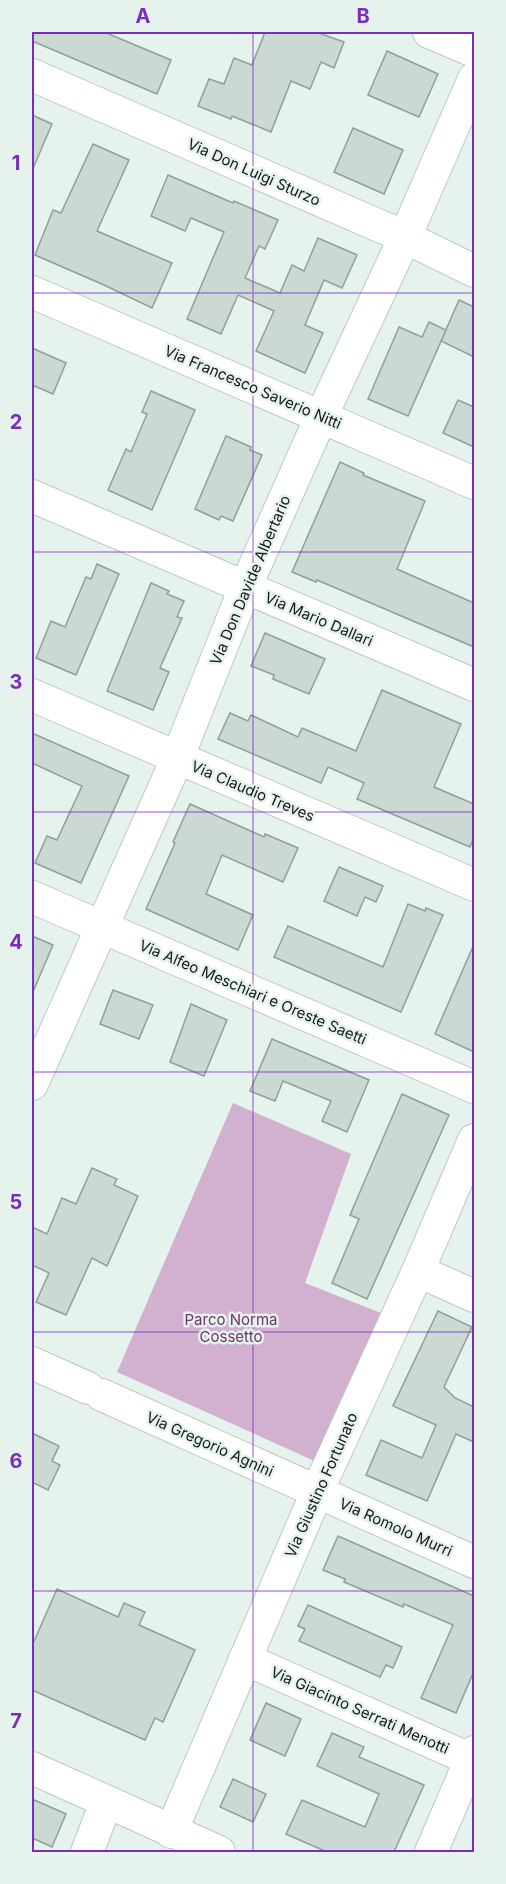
<svg xmlns="http://www.w3.org/2000/svg" width="506" height="1884" font-family="Inter,sans-serif">
<rect width="100%" height="100%" fill="#e6f3ec"/>
<path fill="#d2b0d0" d="M233 1103 351 1154 305 1283 386 1315 319 1463 117 1372Z"/>
<g fill="#ccd9d2" stroke="#929e98" stroke-width="1.5">
<path d="M32 32H104L171 60 157 94 32 41Z"/>
<path d="M265 32H316L344 42 334 68 321 62 310 89 291 81 271 132 232 116 231 119 198 106 209 79 224 84 234 58 252 65Z"/>
<path d="M387 51 438 74 419 117 368 95Z"/>
<path d="M32 115 52 124 32 171Z"/>
<path d="M353 128 403 150 384 194 334 172Z"/>
<path d="M93 144 129 160 97 231 172 263 152 308 104 285 35 255 53 210 61 213Z"/>
<path d="M168 175 233 203 234 201 278 220 265 249 259 246 245 278 280 293 292 265 304 271 318 238 357 255 342 288 324 280 305 325 323 333 305 373 256 351 274 311 238 295 221 334 187 319 224 232 191 218 185 231 151 216Z"/>
<path d="M459 300 474 307V357L441 341Z"/>
<path d="M429 322 446 330 408 416 368 399 399 327 422 337Z"/>
<path d="M32 348 66 363 53 394 32 385Z"/>
<path d="M151 391 195 410 152 510 108 490 126 449 131 452 147 414 142 412Z"/>
<path d="M458 400 474 407V447L443 433Z"/>
<path d="M226 436 251 447 250 450 262 455 233 521 221 516 219 520 195 509Z"/>
<path d="M340 462 364 473 363 475 425 501 397 569 474 603V647L317 580 316 582 292 572Z"/>
<path d="M97 564 119 574 76 675 36 658 51 621 65 627 86 577 91 579Z"/>
<path d="M151 583 169 591 167 594 184 601 177 617 182 618 160 668 169 672 153 710 107 691Z"/>
<path d="M265 633 325 659 309 694 273 679 274 675 251 666Z"/>
<path d="M382 690 461 724 434 787 474 804V837L470 847 357 799 364 783 328 767 321 783 218 739 230 713 248 721 251 715 298 737 302 728 356 751Z"/>
<path d="M32 733 129 776 81 883 35 863 47 836 57 840 82 786 32 763Z"/>
<path d="M190 804 264 837 265 834 298 848 283 882 222 855 206 894 253 915 238 950 146 909 175 843 173 842Z"/>
<path d="M339 867 383 886 376 902 365 897 357 916 324 901Z"/>
<path d="M408 904 425 911 426 908 443 915 401 1012 274 957 288 926 383 967Z"/>
<path d="M32 936 53 945 32 994Z"/>
<path d="M474 944V1052L435 1034Z"/>
<path d="M113 990 153 1005 139 1039 100 1024Z"/>
<path d="M191 1004 227 1020 204 1076 170 1062Z"/>
<path d="M272 1039 369 1080 347 1132 322 1121 331 1101 283 1081 275 1101 250 1091Z"/>
<path d="M402 1094 449 1115 367 1299 332 1283 359 1219 350 1215Z"/>
<path d="M92 1168 117 1179 114 1185 138 1196 107 1266 92 1258 66 1315 36 1302 49 1273 32 1265V1227L47 1234 62 1198 76 1204Z"/>
<path d="M438 1311 472 1327 444 1387 455 1398 474 1407V1442L456 1434 427 1501 366 1475 381 1440 422 1458 436 1425 393 1406Z"/>
<path d="M32 1433 59 1446 52 1461 60 1465 48 1490 32 1482Z"/>
<path d="M338 1536 474 1596V1671L456 1713 421 1698 453 1625 404 1604 403 1607 344 1582 345 1579 323 1570Z"/>
<path d="M57 1589 118 1617 124 1603 145 1612 139 1625 195 1650 163 1722 155 1718 145 1740 32 1690V1646Z"/>
<path d="M308 1605 402 1647 393 1668 386 1665 380 1677 299 1641 305 1629 298 1626Z"/>
<path d="M266 1703 301 1719 285 1756 250 1740Z"/>
<path d="M332 1733 364 1747 359 1757 424 1785 394 1852H327L286 1834 302 1800 365 1827 379 1794 317 1766Z"/>
<path d="M233 1779 266 1794 253 1822 220 1807Z"/>
<path d="M32 1799 66 1814 52 1847 32 1838Z"/>
</g>
<g fill="none" stroke-linecap="round" stroke-linejoin="round">
<defs>
<g id="minor">
<path d="M429 32 474 51"/>
<path d="M32 75 405 237 474 271"/>
<path d="M32 292 474 483"/>
<path d="M32 496 474 685"/>
<path d="M32 695 474 885"/>
<path d="M32 897 474 1087"/>
<path d="M32 1084 177 759 245 588 321 417 405 237 474 79"/>
<path d="M418 1271 474 1296"/>
<path d="M32 1363 88 1388"/>
<path d="M102 1395 474 1562"/>
<path d="M245 1659 474 1761"/>
<path d="M32 1768 219 1852"/>
<path d="M171 1832 317 1492 418 1271 474 1140"/>
<path d="M87 1852 106 1803"/>
<path d="M431 1852 474 1752"/>
</g>
</defs>
<use href="#minor" stroke="#bcc9c2" stroke-width="34"/>
<use href="#minor" stroke="#fff" stroke-width="32"/>
</g>
<path fill="none" stroke="#7b2cbf" stroke-width="1.5" stroke-opacity="0.55" d="M253 32V1852M32 293H474M32 552H474M32 812H474M32 1072H474M32 1332H474M32 1591H474"/>
<g text-anchor="middle" dominant-baseline="central" stroke-width="5" stroke-linejoin="round" paint-order="stroke">
<g font-size="15" fill="#151917" stroke="#e6f3ec">
<text transform="translate(254 172) rotate(24)">Via Don Luigi Sturzo</text>
<text transform="translate(253 387) rotate(23)">Via Francesco Saverio Nitti</text>
<text transform="translate(250 580) rotate(-67)">Via Don Davide Albertario</text>
<text transform="translate(319 619) rotate(23)">Via Mario Dallari</text>
<text transform="translate(253 791) rotate(23)">Via Claudio Treves</text>
<text transform="translate(253 992) rotate(23)">Via Alfeo Meschiari e Oreste Saetti</text>
<text transform="translate(210 1444) rotate(24)">Via Gregorio Agnini</text>
<text transform="translate(321 1485) rotate(-66)">Via Giustino Fortunato</text>
<text transform="translate(396 1527) rotate(24)">Via Romolo Murri</text>
<text transform="translate(360 1710) rotate(24)">Via Giacinto Serrati Menotti</text>
</g>
<g font-size="15" fill="#6c346c" stroke="#e6f3ec">
<text x="231" y="1319">Parco Norma<tspan x="231" dy="17">Cossetto</tspan></text>
</g>
</g>
<rect width="506" height="1884" fill="none" stroke="#e6f3ec" stroke-width="66"/>
<rect x="33" y="33" width="440" height="1818" fill="none" stroke="#7b2cbf" stroke-width="2"/>
<g font-size="20" text-anchor="middle" font-weight="bold" fill="#7b2cbf">
<text x="143" y="23">A</text>
<text x="363" y="23">B</text>
<text x="16" y="170">1</text>
<text x="16" y="429">2</text>
<text x="16" y="689">3</text>
<text x="16" y="949">4</text>
<text x="16" y="1209">5</text>
<text x="16" y="1468">6</text>
<text x="16" y="1728">7</text>
</g>
</svg>
